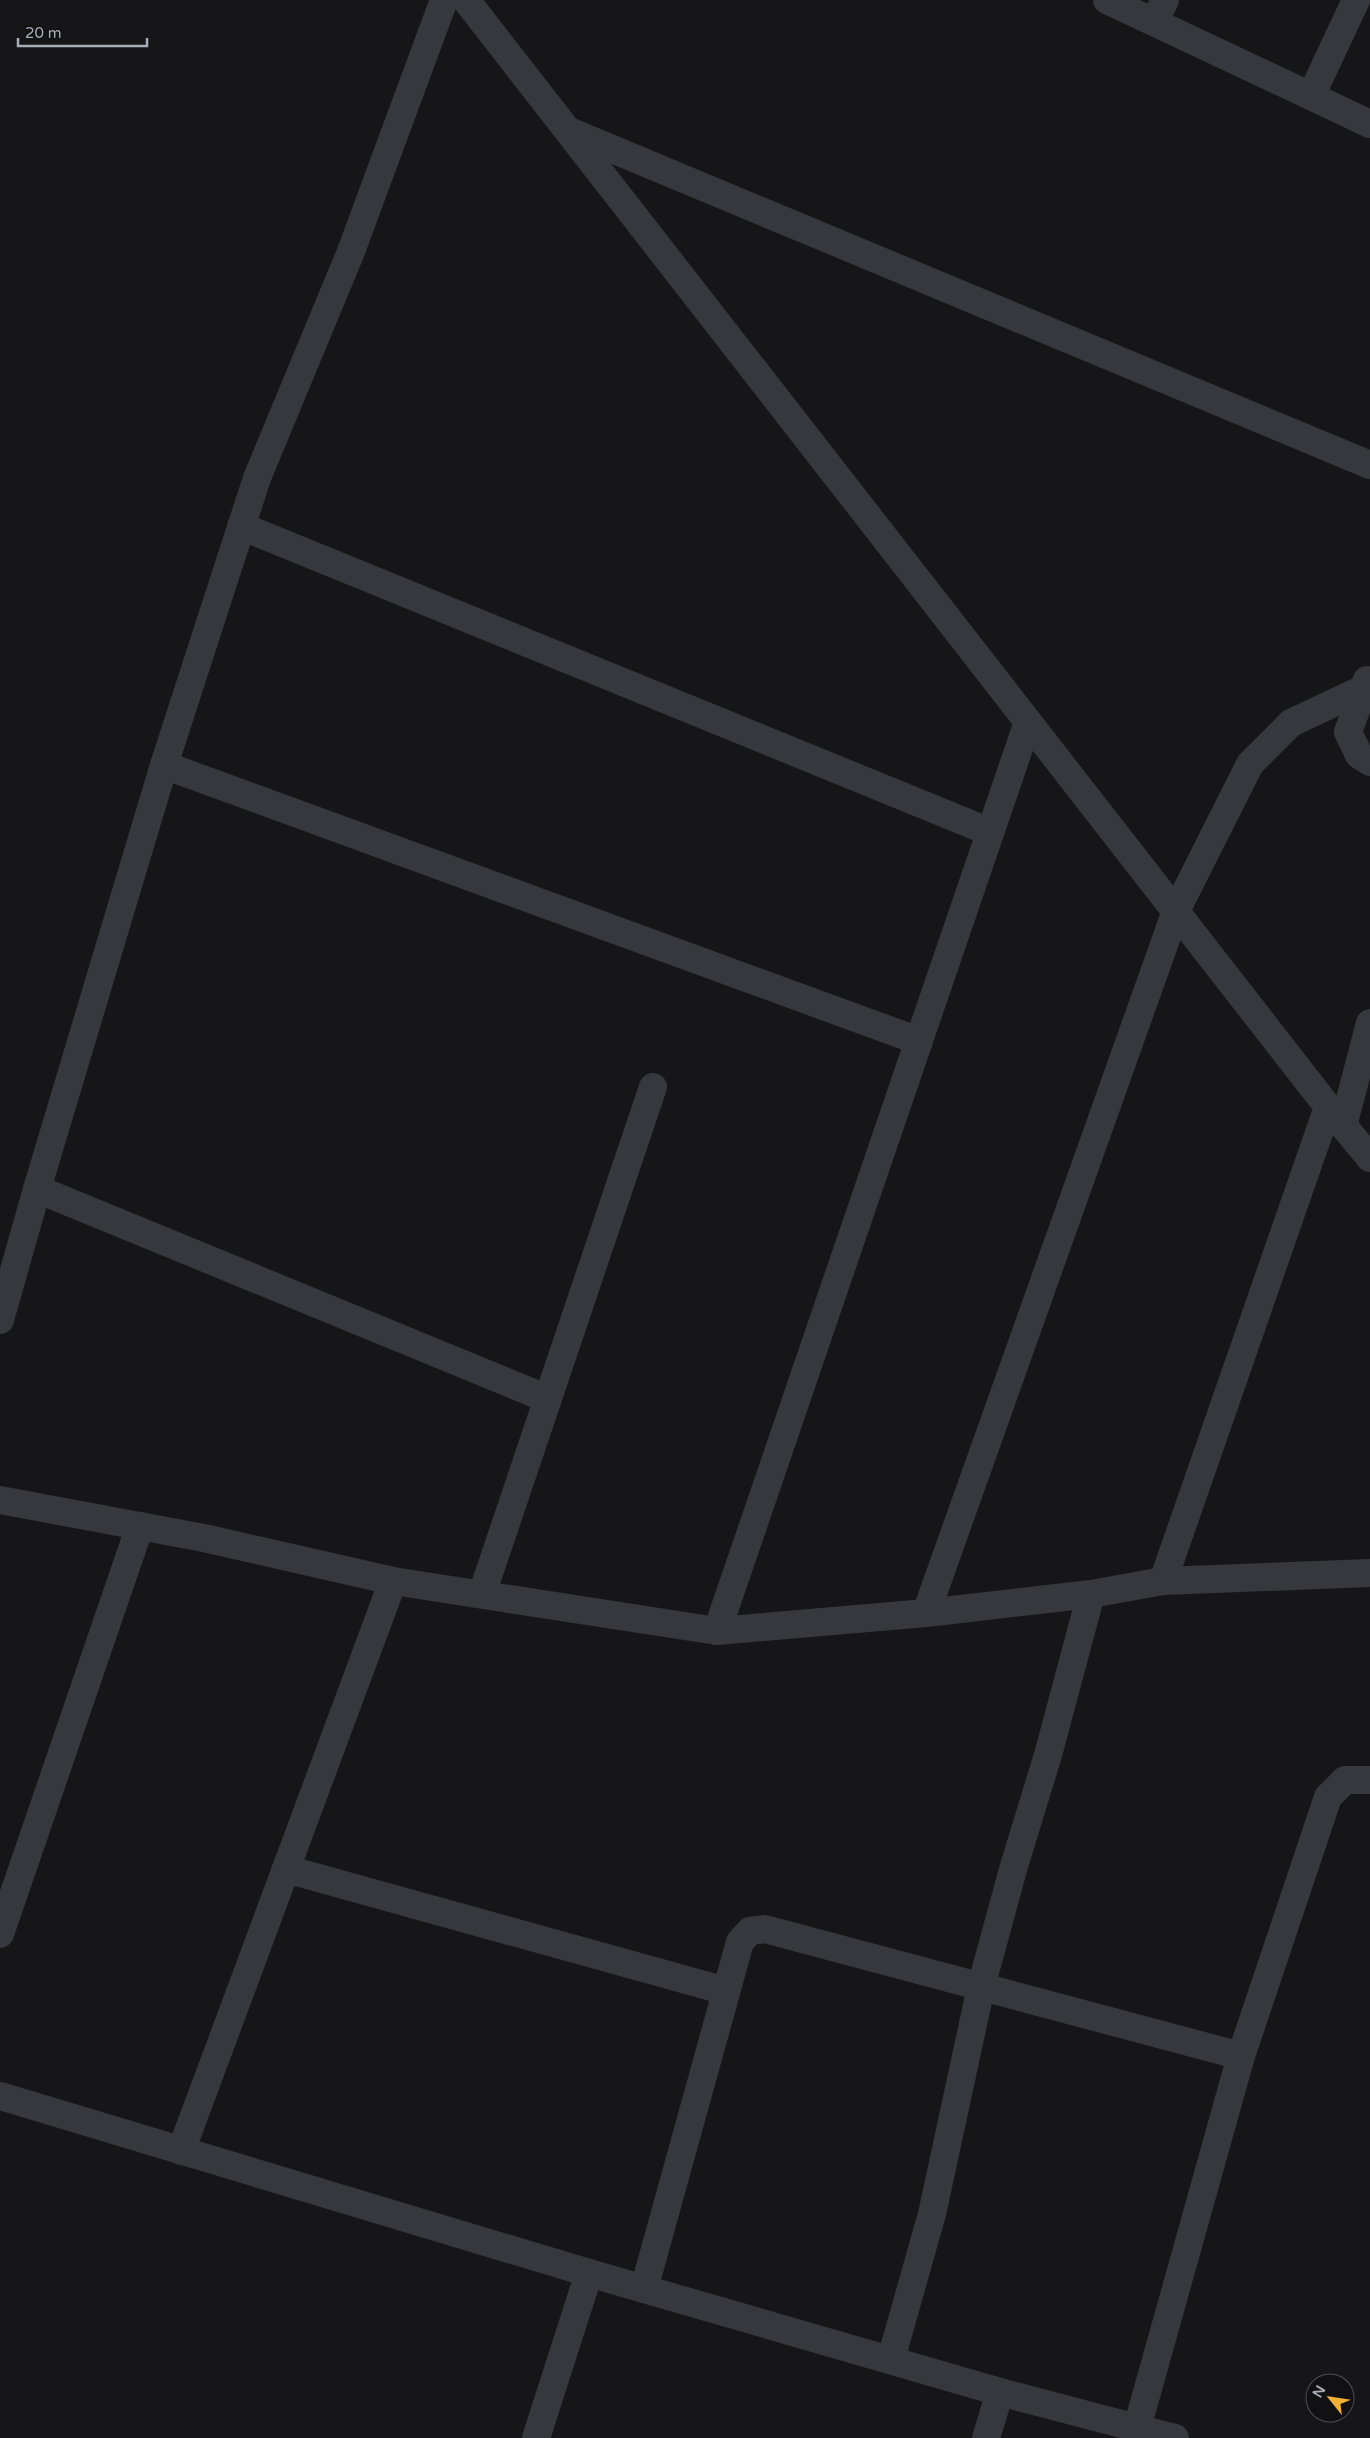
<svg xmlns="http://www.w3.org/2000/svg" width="1370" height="2438" font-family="'Varela Round',sans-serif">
<rect width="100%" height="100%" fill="#161618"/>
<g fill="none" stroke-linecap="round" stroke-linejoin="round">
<g stroke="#37383d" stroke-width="28">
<path d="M466 0 1328 1107 1370 1158"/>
<path d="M1107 0 1370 124"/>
<path d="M1154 22 1165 0"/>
<path d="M1311 96 1356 0"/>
<path d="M569 131 1370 465"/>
<path d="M241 526 990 832"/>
<path d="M1367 680 1348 732 1359 755 1370 762"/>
<path d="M164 765 919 1041"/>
<path d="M1343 1126 1370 1023"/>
<path d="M37 1189 548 1399"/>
<path d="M0 1320 37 1189 164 765 257 478 350 254 444 0"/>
<path d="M0 1500 204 1538 393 1581 717 1631 926 1613 1091 1594 1163 1581 1370 1573"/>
<path d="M1163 1581 1328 1107"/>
<path d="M482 1594 653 1087"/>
<path d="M926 1613 1176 911 1250 764 1291 723 1363 689"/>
<path d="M717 1631 1028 722"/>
<path d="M286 1869 726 1991"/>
<path d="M0 1934 140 1526"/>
<path d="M0 2096 589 2273 1000 2392 1175 2438"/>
<path d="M181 2151 393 1581"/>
<path d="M644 2289 740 1942 750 1931 765 1929 1241 2056"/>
<path d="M891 2359 932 2214 981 1987 1014 1866 1048 1755 1091 1594"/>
<path d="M1137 2428 1241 2056 1328 1797 1345 1780H1370"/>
<path d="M536 2438 589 2273"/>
<path d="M986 2438 1000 2392"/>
</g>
</g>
<g transform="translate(1330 2398) rotate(300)"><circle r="24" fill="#111113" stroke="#4d4f55"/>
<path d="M0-4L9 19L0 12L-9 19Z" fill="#f2b134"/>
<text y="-8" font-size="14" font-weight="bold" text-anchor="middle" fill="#a8adb8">N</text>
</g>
<path d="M18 38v8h129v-8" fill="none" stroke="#a8adb8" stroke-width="2.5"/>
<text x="25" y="38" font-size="15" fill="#a8adb8" stroke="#111113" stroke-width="4" paint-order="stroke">20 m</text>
</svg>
